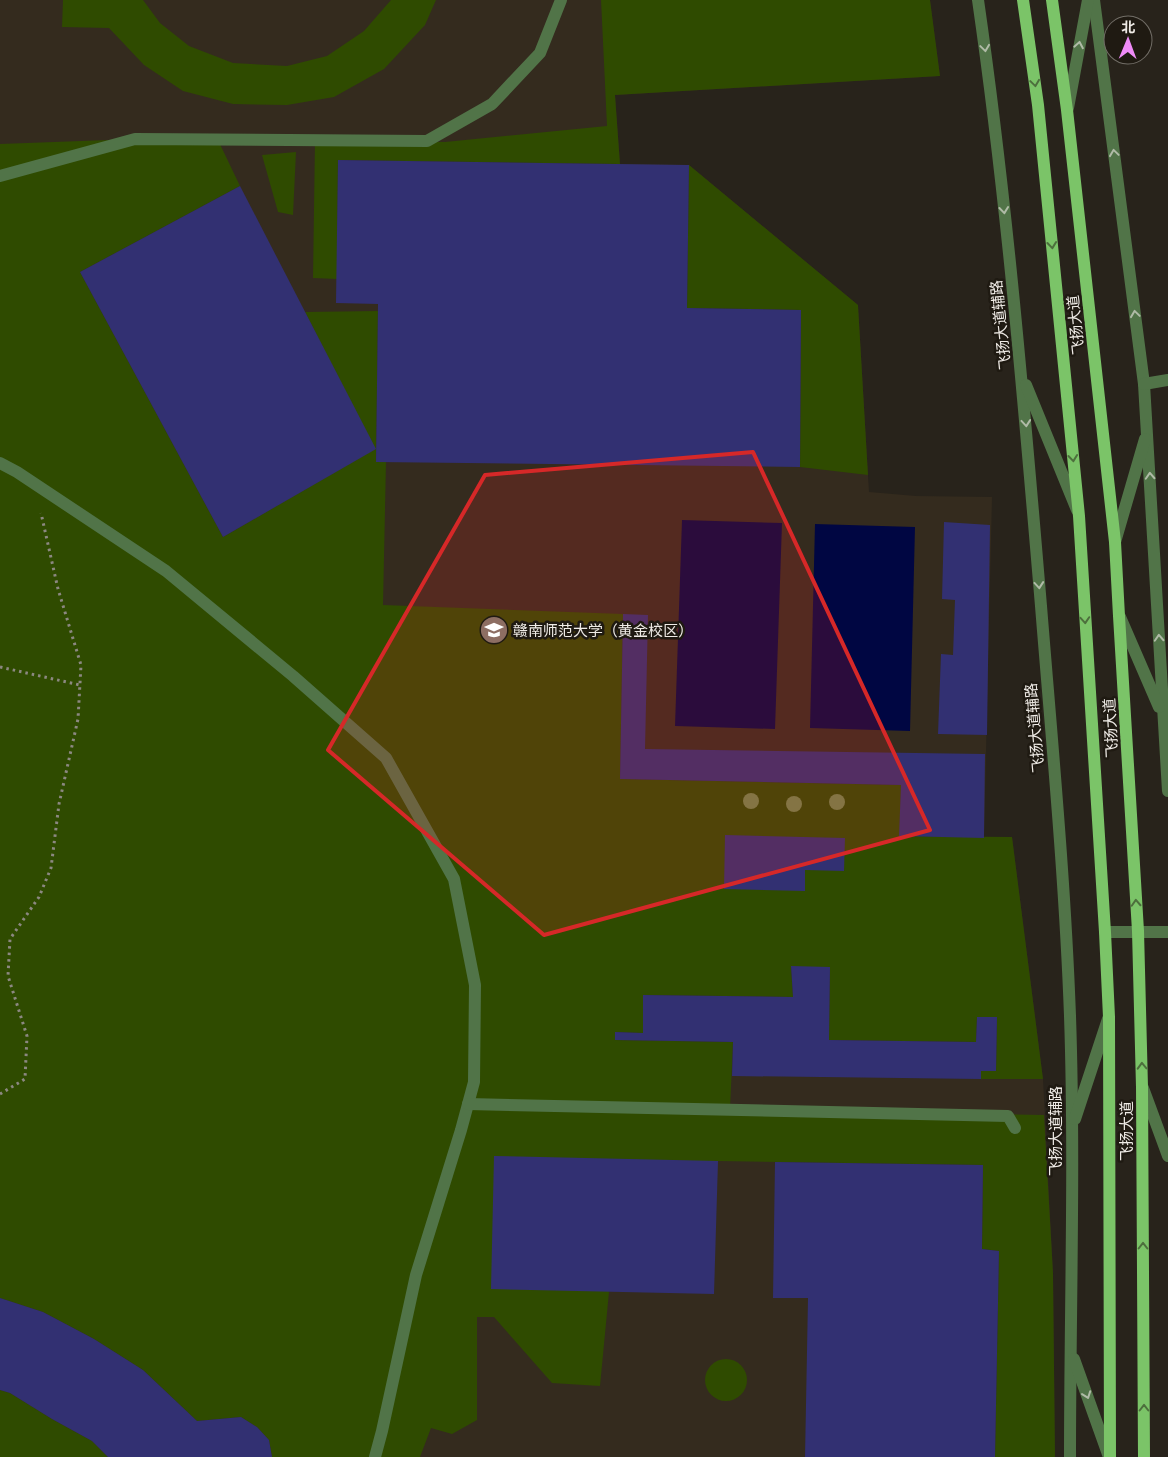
<svg xmlns="http://www.w3.org/2000/svg" width="1168" height="1457" font-family="Barlow,'Noto Sans SC',sans-serif">
<rect width="100%" height="100%" fill="#28231b"/>
<path fill="#342b1e" d="M0 0H930L940 76 615 95 620 164 689 165 858 305 869 492 916 496 992 497 984 837H1012L1043 1079 1053 1273 1055 1457H0Z"/>
<g fill="#2f4b00">
<path d="M63 0H143L160 23 189 46 233 63 287 66 327 56 364 31 391 0H436L425 25 384 69 334 97 287 105 233 104 183 91 144 65 109 28 62 27Z"/>
<path d="M601 0H930L940 76 615 95 620 164 338 160 337 279 313 278 315 140 445 142 607 126Z"/>
<path d="M135 139 218 140 240 186 80 272 223 537 375 449 305 312 378 311 376 462H386L383 605 623 614 620 779 901 785 900 836 1012 837 1043 1079H981V1071H996L997 1017H977L976 1042 829 1040 830 967H791L793 997 643 995V1033L615 1032V1040L733 1042 730 1109 1044 1115 1053 1273 1055 1457H995L999 1251 982 1249 983 1165 718 1161 609 1292 600 1386 552 1383 494 1317H477V1420L452 1434 431 1428 420 1457H272L269 1440 257 1427 241 1417 197 1421 143 1370 94 1339 43 1312 0 1298V144Z"/>
<path d="M296 152 293 215 278 212 262 155Z"/>
<path d="M689 165 858 305 868 475 800 467 801 310 687 308Z"/>
<circle cx="726" cy="1380" r="21"/>
<path d="M0 1390 10 1393 52 1419 92 1441 108 1457H0Z"/>
</g>
<g fill="#000642">
<path d="M682 520 782 523 775 729 675 726Z"/>
<path d="M815 524 915 527 910 731 810 728Z"/>
</g>
<g fill="#323072">
<path d="M338 160 689 165 687 308 801 310 800 467 376 462 378 304 336 303Z"/>
<path d="M240 186 376 449 223 537 80 272Z"/>
<path d="M944 522 990 525 987 735 938 734 941 654 953 655 955 600 942 599Z"/>
<path d="M623 614 648 615 645 749 985 754 984 838 899 836 901 785 620 779Z"/>
<path d="M725 835 845 838 844 871 805 870V891L724 889Z"/>
<path d="M791 966 830 967 829 1040 976 1042 977 1017H997L996 1071H981V1079L732 1076 733 1042 615 1040V1032L643 1033V995L793 997Z"/>
<path d="M494 1156 718 1161 714 1294 491 1289Z"/>
<path d="M775 1162 983 1165 982 1249 999 1251 995 1457H805L808 1298H773Z"/>
<path d="M0 1298 43 1312 94 1339 143 1370 197 1421 241 1417 257 1427 269 1440 272 1457H108L92 1441 52 1419 10 1393 0 1390Z"/>
</g>
<g fill="none" stroke-linecap="round" stroke-linejoin="round">
<g stroke="#8c8881" stroke-width="3" stroke-dasharray="2.5 4" stroke-linecap="butt">
<path d="M0 667 80 685"/>
<path d="M0 1094 25 1079 27 1036 8 976 10 939 39 897 51 868 59 804 78 719 81 665 58 589 41 513"/>
</g>
<g stroke="#517448" stroke-width="12">
<path d="M978 0C1007 201 1024 404 1041 606 1052 743 1065 879 1070 1016 1075 1163 1070 1310 1070 1457"/>
<path d="M1094 0 1144 384 1168 791"/>
<path d="M1068 108 1088 0"/>
<path d="M0 176 135 139 427 141 492 104 540 53 561 0"/>
<path d="M1144 384 1168 380"/>
<path d="M1026 385 1077 510"/>
<path d="M0 463 17 472 166 571 293 676 386 758 454 879 475 985 474 1082 461 1130 416 1275 382 1431 375 1457"/>
<path d="M1115 542 1145 439"/>
<path d="M1120 617 1159 707"/>
<path d="M1105 932H1168"/>
<path d="M1143 1088 1168 1156"/>
<path d="M468 1104 1008 1116 1015 1128"/>
<path d="M1075 1119 1108 1019"/>
<path d="M1074 1359 1109 1457"/>
</g>
<g stroke="#7bc468" stroke-width="12">
<path d="M1023 0 1038 105 1079 516 1105 932 1109 1017 1110 1457"/>
<path d="M1052 0 1067 110 1115 542 1119 616 1138 931 1142 1087 1144 1457"/>
</g>
</g>
<g fill="#70874b">
<circle cx="751" cy="801" r="8"/>
<circle cx="837" cy="802" r="8"/>
<circle cx="794" cy="804" r="8"/>
</g>
<defs><path id="oneway-chevron" d="M-2-3.5L2.5 0L-2 3.5" fill="none" stroke-width="1.6" stroke-linecap="round" stroke-linejoin="round" transform="scale(1.25)"/></defs>
<g stroke="#b0bba7">
<use href="#oneway-chevron" transform="translate(1079 45) rotate(-80)"/>
<use href="#oneway-chevron" transform="translate(985 48) rotate(82)"/>
<use href="#oneway-chevron" transform="translate(1114 153) rotate(-98)"/>
<use href="#oneway-chevron" transform="translate(1004 210) rotate(84)"/>
<use href="#oneway-chevron" transform="translate(1135 314) rotate(-98)"/>
<use href="#oneway-chevron" transform="translate(1026 423) rotate(85)"/>
<use href="#oneway-chevron" transform="translate(1150 476) rotate(-93)"/>
<use href="#oneway-chevron" transform="translate(1039 585) rotate(85)"/>
<use href="#oneway-chevron" transform="translate(1159 638) rotate(-93)"/>
<use href="#oneway-chevron" transform="translate(1087 1395) rotate(70)"/>
</g>
<g stroke="#4d6f3d">
<use href="#oneway-chevron" transform="translate(1035 83) rotate(82)"/>
<use href="#oneway-chevron" transform="translate(1052 245) rotate(84)"/>
<use href="#oneway-chevron" transform="translate(1073 458) rotate(84)"/>
<use href="#oneway-chevron" transform="translate(1085 620) rotate(86)"/>
<use href="#oneway-chevron" transform="translate(1136 903) rotate(-93)"/>
<use href="#oneway-chevron" transform="translate(1142 1066) rotate(-92)"/>
<use href="#oneway-chevron" transform="translate(1143 1246) rotate(-90)"/>
<use href="#oneway-chevron" transform="translate(1144 1408) rotate(-90)"/>
</g>
<path fill="#d62828" fill-opacity="0.2" stroke="#d62828" stroke-width="4" stroke-linejoin="round" d="M753 452 930 830 544 935 328 750 485 475Z"/>
<defs>
<symbol id="university-disc" viewBox="-11 -11 22 22"><circle r="9.5" fill="#8d6e63" stroke="#1f1a12"/><path d="M0-5L7-2L0 1L-7-2ZM-4 1L0 2.5L4 1V4Q0 6-4 4Z" fill="#fff"/></symbol>
</defs>
<g fill-rule="evenodd">
<use href="#university-disc" x="478" y="614" width="32" height="32"/>
</g>
<g text-anchor="middle" dominant-baseline="central" stroke-width="5" stroke-linejoin="round" paint-order="stroke">
<g font-size="15" fill="#efebe6" stroke="#1f1a12">
<text transform="translate(1000 325) rotate(-96)">飞扬大道辅路</text>
<text transform="translate(1075 325) rotate(-96)">飞扬大道</text>
<text transform="translate(1034 728) rotate(-95)">飞扬大道辅路</text>
<text transform="translate(1110 728) rotate(-93)">飞扬大道</text>
<text transform="translate(1055 1131) rotate(-90)">飞扬大道辅路</text>
<text transform="translate(1126 1131) rotate(-90)">飞扬大道</text>
</g>
<g font-size="15" fill="#efebe6" stroke="#1f1a12" text-anchor="start">
<text x="513" y="630">赣南师范大学（黄金校区）</text>
</g>
</g>
<g transform="translate(1128 40) rotate(1)"><circle r="24" fill="#1f1a12" stroke="#726e67"/>
<path d="M0-4L9 19L0 12L-9 19Z" fill="#ef8bf7"/>
<text y="-8" font-size="14" font-weight="bold" text-anchor="middle" fill="#efebe6">北</text>
</g>
</svg>
